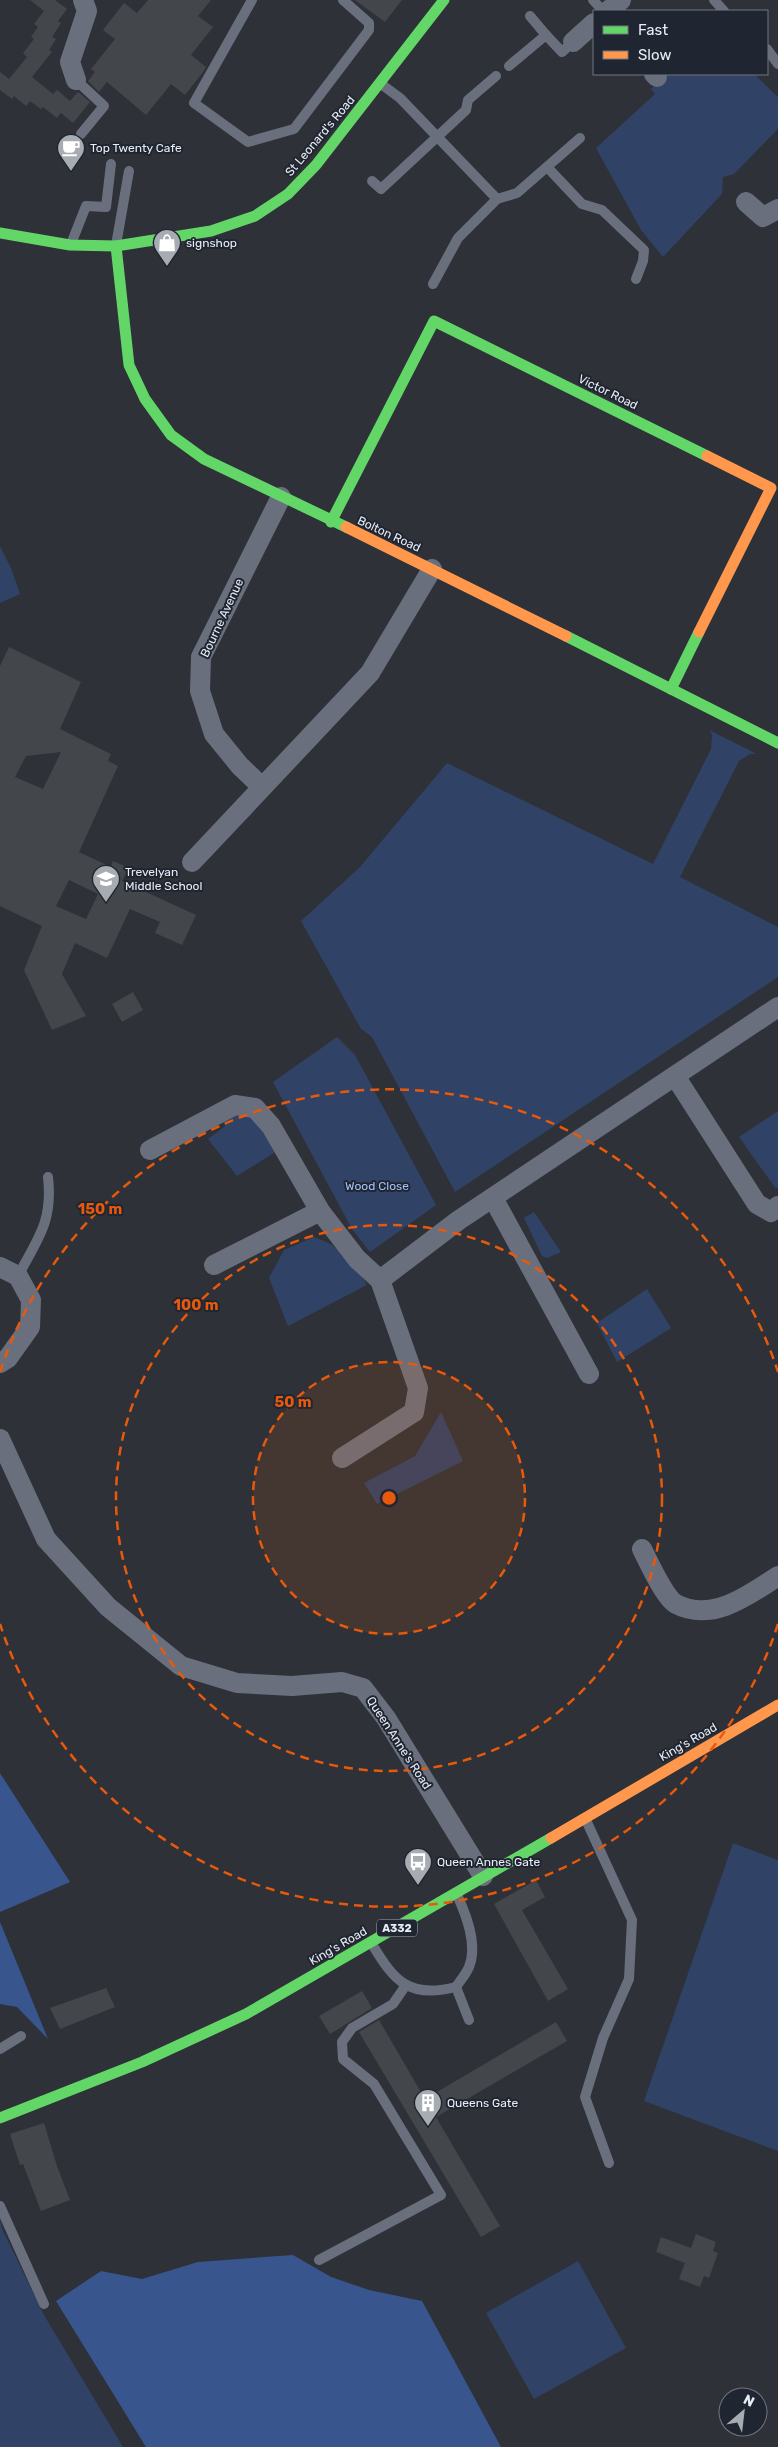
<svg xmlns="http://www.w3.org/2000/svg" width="778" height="2447" font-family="Rubik,sans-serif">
<rect width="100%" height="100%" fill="#2e3137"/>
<g fill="#314267">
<path d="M667 74H754L778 97V129L734 174 723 177 722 194 663 257 641 230 596 148 655 94 651 89Z"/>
<path d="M0 546 11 568 20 594 0 603Z"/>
<path d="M709 730 757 754H750L739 761 680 877 778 927V977L455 1192 372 1037 361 1029 301 921 360 867 447 763 653 864 711 749 712 735Z"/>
<path d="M337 1037 355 1055 436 1205 370 1252 352 1229 273 1082Z"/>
<path d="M248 1109 282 1148 237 1176 208 1139 225 1126 217 1113Z"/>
<path d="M778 1111V1187L776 1189 739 1137Z"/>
<path d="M534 1212 561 1252 547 1258 542 1256 524 1218Z"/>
<path d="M314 1237 331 1244 341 1253 340 1254C350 1265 360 1272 367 1285L288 1326 269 1278 284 1250Z"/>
<path d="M647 1289 671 1328 617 1362 597 1323Z"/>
<path d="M441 1412 463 1461 377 1504 364 1483 415 1456Z"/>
<path d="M733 1843 778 1860V2151L644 2101Z"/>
<path d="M0 2219 2 2229 44 2315 123 2447H0Z"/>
<path d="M578 2261 626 2348 534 2399 486 2313Z"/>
</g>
<g fill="#39558e">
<path d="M0 1773 70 1882 0 1912Z"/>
<path d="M0 1922 48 2039 17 2007 0 2004Z"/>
<path d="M293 2255 331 2277 369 2290 422 2301 501 2447H146L56 2301 101 2271 142 2279 198 2262Z"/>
</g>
<g fill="#43464b" fill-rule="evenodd">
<path d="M30 0H55L67 9 58 21 61 23 52 37 56 39 49 50 52 52 32 77 53 94 57 90 70 101 78 92 90 102 73 123 61 113 57 118 43 107 41 109 30 101 26 106 14 96 12 99 0 90V72L9 79 27 57 23 53 34 39 31 37 38 27 34 24 44 11Z"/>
<path d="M148 0H211L198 16 213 27 191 55 206 67 203 72 185 95 171 84 146 115 107 82 99 92 88 81 95 72 91 69 115 39 103 30 124 3 137 13Z"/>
<path d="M355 0H402L385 22Z"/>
<path d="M9 647 81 682 60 729 111 754 108 761 118 766 79 852 111 867 113 861 129 868 122 881 196 915 182 945 155 933 160 922 130 909 107 958 75 943 62 974 86 1016 52 1030 24 970 42 926 0 906V666ZM61 752 43 789 15 777 26 756ZM69 880 98 894 86 919 56 906Z"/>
<path d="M133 992 143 1010 122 1022 112 1004Z"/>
<path d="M536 1880 545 1897 522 1910 568 1989 548 2001 494 1904Z"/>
<path d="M106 1988 115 2007 60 2029 50 2008Z"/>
<path d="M362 1991 372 2008 330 2034 319 2016Z"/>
<path d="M379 2020 425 2099 556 2022 567 2041 436 2117 500 2226 481 2237 359 2032Z"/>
<path d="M44 2123 57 2166 70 2200 41 2211 23 2164 20 2165 10 2134Z"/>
<path d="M696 2234 716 2242 713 2251 718 2253 709 2278 704 2276 700 2287 679 2279 685 2263 656 2252 661 2237 691 2248Z"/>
</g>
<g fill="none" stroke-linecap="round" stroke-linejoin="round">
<g stroke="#696f7d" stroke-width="10">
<path d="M252 0 194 103 248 142 294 129 369 30V23L343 0"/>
<path d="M593 0 603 11"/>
<path d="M714 0 724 11"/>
<path d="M530 16 546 35"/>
<path d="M767 49 778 64"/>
<path d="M509 66 546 35 562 52 573 42"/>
<path d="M76 80 104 106 81 134"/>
<path d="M381 84 400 98 497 199"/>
<path d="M548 168 582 204 602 210 644 250 643 261 636 279"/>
<path d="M372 181 381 189 466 110 468 100 496 76"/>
<path d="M71 244 86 206 106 207 111 164"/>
<path d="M116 245 129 171"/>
<path d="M433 284 458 238 497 199 517 193 580 138"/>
<path d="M18 1276C38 1238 53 1222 48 1177"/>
<path d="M585 1818 632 1920 629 1979 603 2038 585 2097 609 2163"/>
<path d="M372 1944C394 1981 409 1999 456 1987 460 1981 466 1974 469 1967 478 1946 466 1914 457 1895"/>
<path d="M456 1987 469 2020"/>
<path d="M0 2049 21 2036"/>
<path d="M0 2206 44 2304"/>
<path d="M319 2260 441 2195 374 2084 343 2059 342 2042 352 2028 393 2004 406 1985"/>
</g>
<g stroke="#696f7d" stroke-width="20">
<path d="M608 11 621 0"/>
<path d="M573 42 594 23"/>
<path d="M654 74 657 77"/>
<path d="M76 80 70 62 87 11 83 0"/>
<path d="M746 202 763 217 778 209"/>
<path d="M262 787 240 766 214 734 200 691 201 657 281 497"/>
<path d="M192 862 370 673 432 569"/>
<path d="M675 1076 757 1204 771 1212 778 1206"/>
<path d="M150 1150 235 1105 255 1108 271 1126 320 1211 357 1259 380 1280 418 1388 414 1412 342 1458"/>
<path d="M493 1198 589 1374"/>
<path d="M214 1265 320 1211"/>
<path d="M0 1267 18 1276 31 1300 30 1327 8 1358 0 1363"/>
<path d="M380 1280 459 1220 778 1007"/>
<path d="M0 1439 46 1539 108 1607 181 1666 237 1683 292 1686 342 1682 363 1688 386 1718 483 1876"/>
<path d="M642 1549C648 1561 665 1598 676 1604 712 1623 749 1595 778 1576"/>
</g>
<g stroke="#63d668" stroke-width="11">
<path d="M0 233 70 245 116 246 211 231 255 216 288 194 316 165 444 0"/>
<path d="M116 246 129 365 145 399 171 435 204 459 346 527"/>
<path d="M331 522 434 321 707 456"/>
<path d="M566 636 778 743"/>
<path d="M671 689 699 632"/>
<path d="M0 2118 142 2062 246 2014 551 1838"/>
</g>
<g stroke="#ff974d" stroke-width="11">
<path d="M346 527 566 636"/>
<path d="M699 632 771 488 707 456"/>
<path d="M551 1838 778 1705"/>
</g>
</g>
<circle cx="389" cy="1498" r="136" fill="#e8590c" fill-opacity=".12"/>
<g fill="none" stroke="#e8590c" stroke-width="2.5" stroke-dasharray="9 6">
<circle cx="389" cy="1498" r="136"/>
<circle cx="389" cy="1498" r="273"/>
<path d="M778 1624A409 409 0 0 1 0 1624M0 1372A409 409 0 0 1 778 1372"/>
</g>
<defs>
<symbol id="cafe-pin" viewBox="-11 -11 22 30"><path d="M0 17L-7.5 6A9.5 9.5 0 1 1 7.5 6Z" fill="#a7abb2" stroke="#202631"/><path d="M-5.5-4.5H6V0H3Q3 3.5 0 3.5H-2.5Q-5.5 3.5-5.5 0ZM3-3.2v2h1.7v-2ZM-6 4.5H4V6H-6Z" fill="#fff"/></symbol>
<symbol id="shop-pin" viewBox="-11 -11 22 30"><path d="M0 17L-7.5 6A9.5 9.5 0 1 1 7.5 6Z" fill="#a7abb2" stroke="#202631"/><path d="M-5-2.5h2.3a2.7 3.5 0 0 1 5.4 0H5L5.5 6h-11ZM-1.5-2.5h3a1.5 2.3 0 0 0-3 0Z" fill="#fff"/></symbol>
<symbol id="school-pin" viewBox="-11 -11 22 30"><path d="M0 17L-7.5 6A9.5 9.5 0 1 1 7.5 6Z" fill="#a7abb2" stroke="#202631"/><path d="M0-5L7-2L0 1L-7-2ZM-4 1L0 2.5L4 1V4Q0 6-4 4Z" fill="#fff"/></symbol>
<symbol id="bus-pin" viewBox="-11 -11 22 30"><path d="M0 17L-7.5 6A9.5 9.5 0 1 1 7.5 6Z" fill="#a7abb2" stroke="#202631"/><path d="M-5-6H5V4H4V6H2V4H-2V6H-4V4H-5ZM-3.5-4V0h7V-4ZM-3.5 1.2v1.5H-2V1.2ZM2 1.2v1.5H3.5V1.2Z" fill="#fff"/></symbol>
<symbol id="building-pin" viewBox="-11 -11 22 30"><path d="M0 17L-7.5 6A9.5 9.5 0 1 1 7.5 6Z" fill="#a7abb2" stroke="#202631"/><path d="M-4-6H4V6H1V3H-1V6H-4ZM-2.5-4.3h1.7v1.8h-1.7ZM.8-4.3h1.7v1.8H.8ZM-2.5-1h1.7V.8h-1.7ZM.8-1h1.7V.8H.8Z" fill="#fff"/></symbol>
</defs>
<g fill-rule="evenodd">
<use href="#cafe-pin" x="55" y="132" width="32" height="43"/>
<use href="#shop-pin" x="151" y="227" width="32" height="43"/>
<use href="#school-pin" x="90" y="863" width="32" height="43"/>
<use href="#bus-pin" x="402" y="1846" width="32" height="43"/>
<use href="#building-pin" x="412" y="2087" width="32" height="43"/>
</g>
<g text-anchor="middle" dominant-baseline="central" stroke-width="4" stroke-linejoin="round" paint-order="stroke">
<rect fill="#202631" stroke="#acb1ba" stroke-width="1" x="377" y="1919.5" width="40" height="17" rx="4"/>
<g font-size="11" font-weight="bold" fill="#e8ecf4">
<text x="397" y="1928">A332</text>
</g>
<g font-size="12" fill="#e8ecf4" stroke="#202631">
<text transform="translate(320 136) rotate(-50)">St Leonard's Road</text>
<text transform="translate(608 392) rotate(26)">Victor Road</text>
<text transform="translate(389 534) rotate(25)">Bolton Road</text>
<text transform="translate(222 618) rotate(-65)">Bourne Avenue</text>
<text transform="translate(688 1742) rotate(-30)">King's Road</text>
<text transform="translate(399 1743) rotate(57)">Queen Anne's Road</text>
<text transform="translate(338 1946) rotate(-30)">King's Road</text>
</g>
<g font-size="12" fill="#e8ecf4" stroke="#202631" text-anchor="start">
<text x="90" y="148">Top Twenty Cafe</text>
<text x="186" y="243">signshop</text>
<text x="125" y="872">Trevelyan<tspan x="125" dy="14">Middle School</tspan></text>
<text x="437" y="1862">Queen Annes Gate</text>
<text x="447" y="2103">Queens Gate</text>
</g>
<g font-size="12" fill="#a4c1f8" stroke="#202631">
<text x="377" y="1186">Wood Close</text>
</g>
</g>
<circle cx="389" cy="1498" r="8" fill="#e8590c" stroke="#202631" stroke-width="2.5"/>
<g font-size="15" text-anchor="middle" font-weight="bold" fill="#e8590c" stroke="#202631" stroke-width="4" stroke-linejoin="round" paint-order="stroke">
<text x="100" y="1214">150 m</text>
<text x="196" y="1310">100 m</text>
<text x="293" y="1407">50 m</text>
</g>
<rect x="593" y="10" width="175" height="65" fill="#202631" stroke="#70757f"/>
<rect x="603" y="26" width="25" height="8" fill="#63d668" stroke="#70757f"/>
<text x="638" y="35" font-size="15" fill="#e8ecf4">Fast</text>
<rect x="603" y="51" width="25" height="8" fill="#ff974d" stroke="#70757f"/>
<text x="638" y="60" font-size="15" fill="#e8ecf4">Slow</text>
<g transform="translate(743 2412) rotate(28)"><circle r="24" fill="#202631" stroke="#70757f"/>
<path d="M0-4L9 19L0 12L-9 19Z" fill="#a7abb2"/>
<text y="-8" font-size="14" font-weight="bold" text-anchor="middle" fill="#e8ecf4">N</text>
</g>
</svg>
